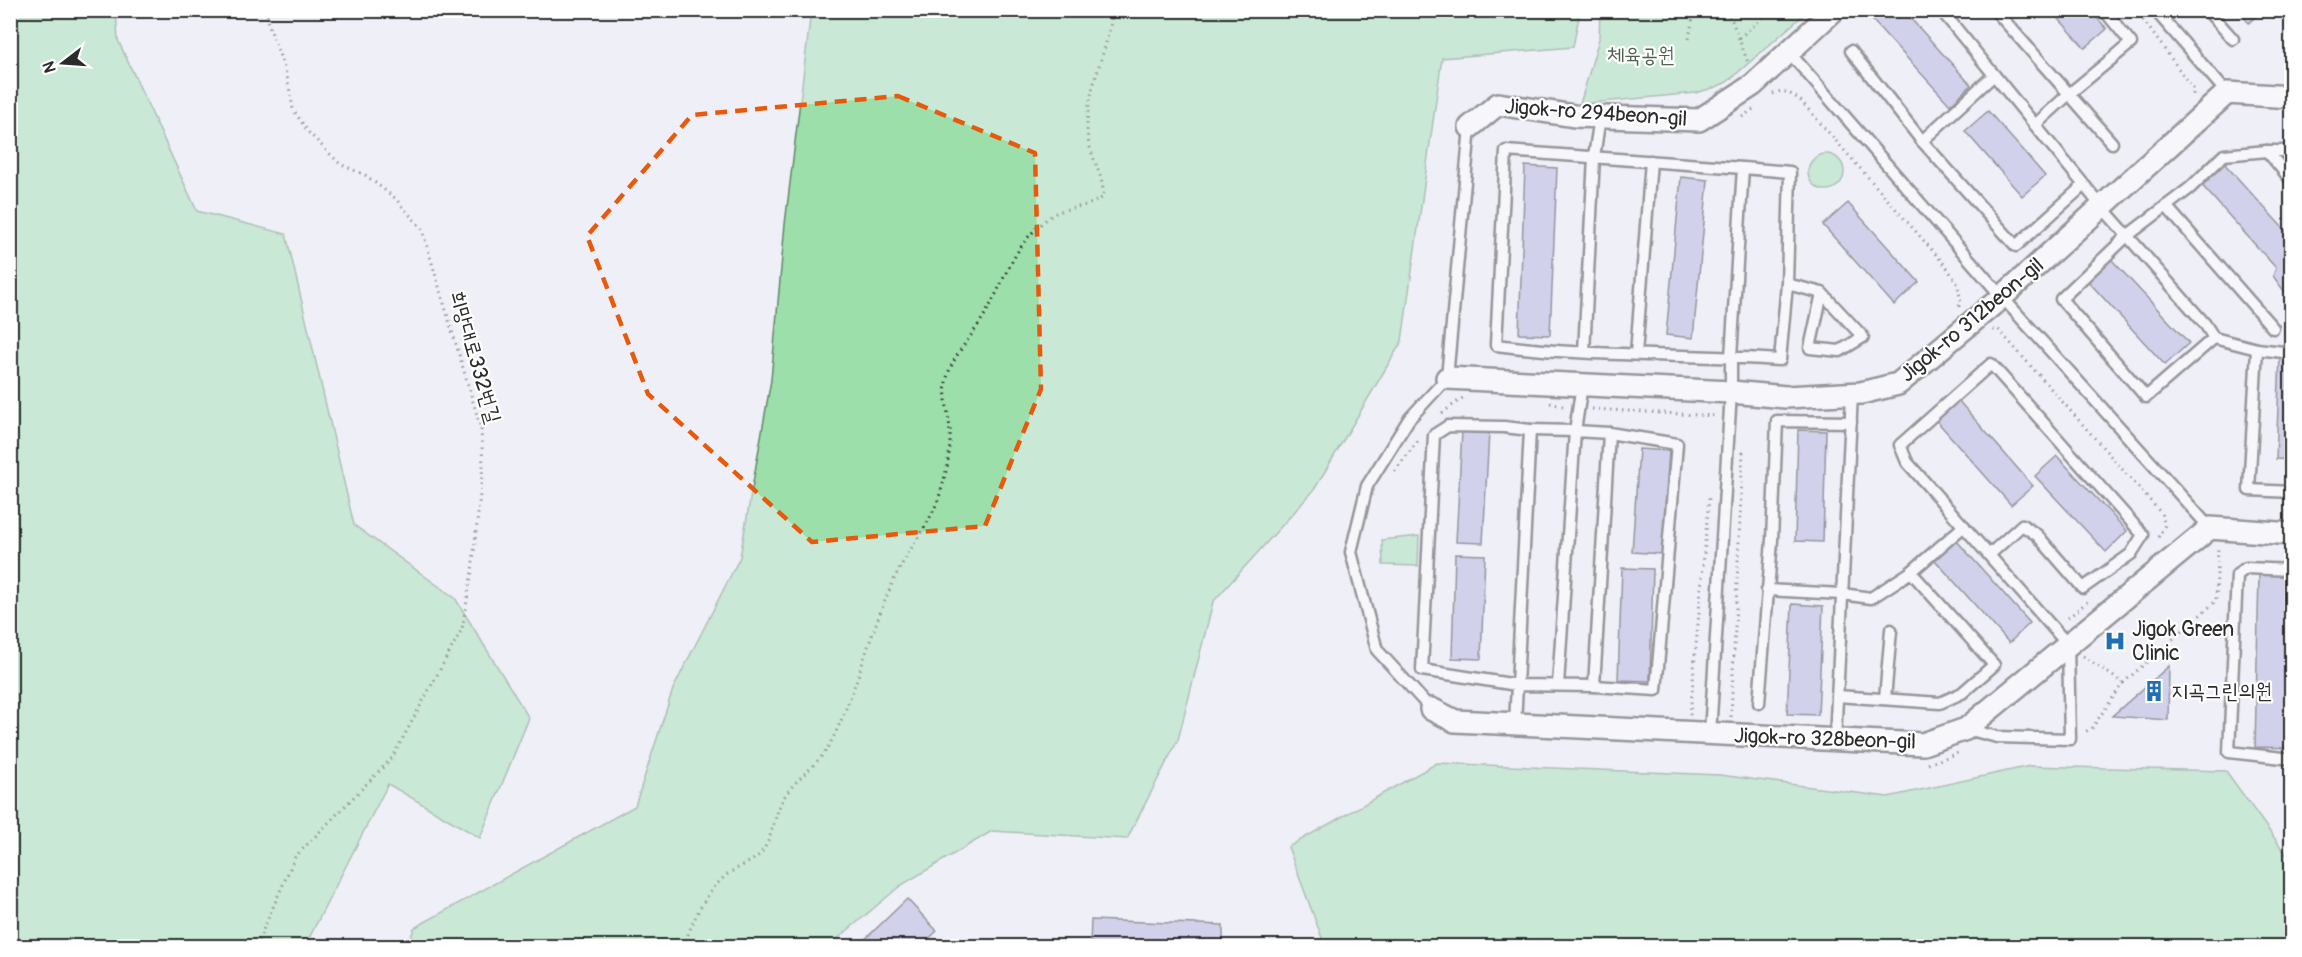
<svg xmlns="http://www.w3.org/2000/svg" width="2302" height="957" font-family="Pangolin,'Poor Story',sans-serif">
<rect width="100%" height="100%" fill="#efeff8"/>
<filter id="ink" filterUnits="userSpaceOnUse"><feTurbulence type="fractalNoise" baseFrequency=".0167" numOctaves="2"/><feDisplacementMap in="SourceGraphic" scale="12" xChannelSelector="R" yChannelSelector="G"/><feConvolveMatrix kernelMatrix="1 2 1 2 8 2 1 2 1" color-interpolation-filters="sRGB"/></filter>
<g filter="url(#ink)">
<g fill="#9cdfaa" stroke="#64856a" stroke-width="1.5">
<path d="M10 11H116L118 40 197 211 286 234 354 525 455 598 529 718 480 838 388 784 305 946H11Z"/>
<path d="M811 11H1580L1573 47 1442 58 1402 341 1314 490 1213 602 1178 740 1127 839 992 831 900 886 829 946H408L414 928 635 806 673 689 740 557 771 380 785 224Z"/>
<path d="M1600 11V10L1808 11 1727 82 1716 87 1696 93 1580 104 1599 39Z"/>
<circle cx="1826" cy="172" r="18"/>
<path d="M1419 536 1418 566 1383 565 1382 540Z"/>
<path d="M1437 763 1720 775 1888 797 2030 766 2226 771 2291 861V913L2286 946H1325L1288 847Z"/>
</g>
<g fill="#aeadde" stroke="#2b2b2b" stroke-width="1.5">
<path d="M1863 10H1903L1971 85 1950 105Z"/>
<path d="M2051 10H2090L2107 29 2085 48Z"/>
<path d="M2237 10H2262L2249 23Z"/>
<path d="M1988 111 2045 176 2022 196 1965 131Z"/>
<path d="M2222 161 2292 238V302L2273 276 2276 268 2199 182Z"/>
<path d="M1525 166 1557 168 1550 335 1519 334Z"/>
<path d="M1681 177 1708 180 1693 338 1666 335Z"/>
<path d="M1848 203 1919 282 1894 305 1823 225Z"/>
<path d="M2111 259 2189 343 2165 365 2087 280Z"/>
<path d="M2280 355H2292V460L2276 459Z"/>
<path d="M1957 399 2033 486 2011 505 1935 419Z"/>
<path d="M1798 430 1826 431 1823 542 1795 541Z"/>
<path d="M1462 431 1489 432 1483 543 1456 542Z"/>
<path d="M1639 449 1669 451 1662 554 1632 552Z"/>
<path d="M2057 456 2127 531 2106 552 2035 476Z"/>
<path d="M1956 540 2030 623 2009 643 1934 559Z"/>
<path d="M1455 554 1485 555 1481 659 1452 658Z"/>
<path d="M1622 568 1653 569 1650 681 1618 680Z"/>
<path d="M2259 574H2292V748L2255 747Z"/>
<path d="M1792 604 1823 606 1818 715 1787 714Z"/>
<path d="M2169 666 2168 720 2112 716Z"/>
<path d="M907 899 937 931 921 946H858Z"/>
<path d="M1091 920 1223 925V946H1090Z"/>
</g>
<g fill="none" stroke-linecap="round" stroke-linejoin="round">
<defs>
<g id="service">
<path d="M1941 10 2102 207 2205 324 2214 338 2257 349"/>
<path d="M1995 10 2069 94 2131 43 2104 10"/>
<path d="M2155 10 2227 93"/>
<path d="M2207 10 2233 39"/>
<path d="M1788 51 2002 297 2210 528"/>
<path d="M1851 51 1922 141 2016 246 2084 185"/>
<path d="M2035 125 2069 94 2112 143"/>
<path d="M1922 141 1994 75"/>
<path d="M2292 151H2267L2292 181"/>
<path d="M2166 206 2273 328"/>
<path d="M1787 284 1822 293 1863 337 1840 351 1810 348 1822 293"/>
<path d="M2214 338 2146 397 2061 299 2127 236 2190 188 2224 155 2267 151"/>
<path d="M1584 352 1594 157 1600 117"/>
<path d="M2292 353 2257 349 2249 490 2292 492"/>
<path d="M1636 354 1651 161"/>
<path d="M1530 430 1575 431 1582 385"/>
<path d="M2292 570 2246 568 2237 575 2229 752 2292 759"/>
<path d="M1911 572 1964 526"/>
<path d="M1767 590 1842 594 1871 598 1911 572 1994 665 1962 693 1940 703 1837 696"/>
<path d="M1594 686 1656 690 1677 444 1609 433"/>
<path d="M1885 699 1891 630"/>
<path d="M1759 703 1772 540 1777 421 1851 422"/>
<path d="M1431 709 1377 650 1351 552 1367 486 1409 419 1447 378 1470 127"/>
<path d="M1515 724 1517 685 1530 430 1504 427 1448 426 1434 435 1422 670 1517 685 1594 686 1609 433 1575 431 1558 685"/>
<path d="M1967 729 1997 737 2070 739 2068 645 1907 462 1900 445 1991 364 2143 535 2131 554 2083 588 2037 535 2022 525 1989 555"/>
<path d="M1710 734 1731 392V357L1743 168 1790 172 1787 284 1780 360C1686 354 1590 357 1496 345L1506 151 1743 168"/>
<path d="M1835 740 1852 394"/>
</g>
<g id="minor">
<path d="M1470 127 1498 104 1574 116 1699 120 1753 85 1834 10"/>
<path d="M1447 378 1731 392 1786 397 1861 393 1898 384 2002 297 2227 93 2292 97"/>
<path d="M1431 709 1455 721 1923 744 1966 729 2210 528 2292 534"/>
</g>
</defs>
<use href="#service" stroke="#2b2b2b" stroke-width="15"/>
<use href="#minor" stroke="#2b2b2b" stroke-width="26"/>
<g stroke="#2b2b2b" stroke-width="3" stroke-dasharray="1.5 4.5" stroke-linecap="butt">
<path d="M1726 10 1731 18 1749 65"/>
<path d="M2136 10 2194 90 2192 98"/>
<path d="M1739 38 1772 10"/>
<path d="M1689 39 1694 10"/>
<path d="M1773 94C1783 88 1791 94 1800 100L1946 266 1958 285 1961 304 1956 309"/>
<path d="M1742 117 1756 107"/>
<path d="M1993 330 1998 329 2161 513 2165 525 2156 541"/>
<path d="M1550 403 1563 406"/>
<path d="M1592 409 1716 416"/>
<path d="M1442 413 1464 397"/>
<path d="M1395 471 1420 438"/>
<path d="M2068 618 2088 601"/>
<path d="M2083 656 2123 683 2092 728 2083 733"/>
<path d="M2123 683 2216 601 2218 546"/>
<path d="M1690 715 1709 497"/>
<path d="M1731 717 1743 451"/>
<path d="M1928 764 1958 753"/>
<path d="M256 946 295 857 392 758 462 629 472 571 483 466 481 429 422 229 395 198 365 175 340 164 308 132 293 109 287 76 267 20 269 10"/>
<path d="M684 946C692 921 706 891 728 874 738 867 750 863 759 855 773 840 773 818 782 801 794 778 819 766 831 742 857 691 869 634 893 582 906 551 930 526 940 494 946 474 951 452 950 431 949 415 944 399 946 382 950 359 970 339 982 319 1000 292 1009 257 1032 233 1039 225 1047 218 1056 213 1072 206 1088 208 1103 197 1105 173 1086 154 1087 125 1088 86 1108 49 1113 10"/>
</g>
<use href="#service" stroke="#fff" stroke-width="10"/>
<use href="#minor" stroke="#fff" stroke-width="21"/>
</g>
</g>
<path d="M0 0H2302V957H0ZM898 96 1035 153 1041 389 985 526 812 542 648 394 587 236 692 115Z" fill="#efeff8" fill-opacity=".55" fill-rule="evenodd"/>
<path fill="none" stroke="#e8590c" stroke-width="4.5" stroke-dasharray="12 8" stroke-linejoin="round" d="M898 96 1035 153 1041 389 985 526 812 542 648 394 587 236 692 115Z"/>
<defs>
<symbol id="hospital-bare" viewBox="-9 -9 18 18"><path d="M-5-5h3v3.5h4V-5h3V5h-3V1.5h-4V5h-3Z" fill="#1f6fb2" stroke="#fff" stroke-width="2.5" paint-order="stroke"/></symbol>
<symbol id="building-bare" viewBox="-9 -9 18 18"><path d="M-4-6H4V6H1V3H-1V6H-4ZM-2.5-4.3h1.7v1.8h-1.7ZM.8-4.3h1.7v1.8H.8ZM-2.5-1h1.7V.8h-1.7ZM.8-1h1.7V.8H.8Z" fill="#1f6fb2" stroke="#fff" stroke-width="2.5" paint-order="stroke"/></symbol>
</defs>
<g fill-rule="evenodd">
<use href="#hospital-bare" x="2100" y="626" width="30" height="30"/>
<use href="#building-bare" x="2139" y="676" width="30" height="30"/>
</g>
<g text-anchor="middle" dominant-baseline="central" stroke-width="4.5" stroke-linejoin="round" paint-order="stroke">
<g font-size="21" fill="#4d6151" stroke="#fff">
<text x="1641" y="55">체육공원</text>
</g>
<g font-size="21" fill="#2b2b2b" stroke="#fff">
<text transform="translate(1596 113) rotate(4)">Jigok-ro 294beon-gil</text>
<text transform="translate(1972 320) rotate(-40)">Jigok-ro 312beon-gil</text>
<text transform="translate(475 357) rotate(74)">희망대로332번길</text>
<text transform="translate(1825 739) rotate(2)">Jigok-ro 328beon-gil</text>
</g>
<g font-size="21" fill="#2b2b2b" stroke="#fff" text-anchor="start">
<text x="2132" y="629">Jigok Green<tspan x="2132" dy="24">Clinic</tspan></text>
<text x="2171" y="691">지곡그린의원</text>
</g>
</g>
<rect width="2302" height="957" fill="none" stroke="#fff" stroke-width="36"/>
<rect x="18" y="18" width="2266" height="921" fill="none" stroke="#2b2b2b" stroke-width="2" filter="url(#ink)"/>
<g transform="translate(63 63) rotate(253)" stroke="#ffffff" stroke-width="4.5" paint-order="stroke">
<path d="M0-4.5L10 22L0 15L-10 22Z" fill="#2b2b2b"/>
<text y="-9" font-size="16" font-weight="bold" text-anchor="middle" fill="#2b2b2b">N</text>
</g>
</svg>
